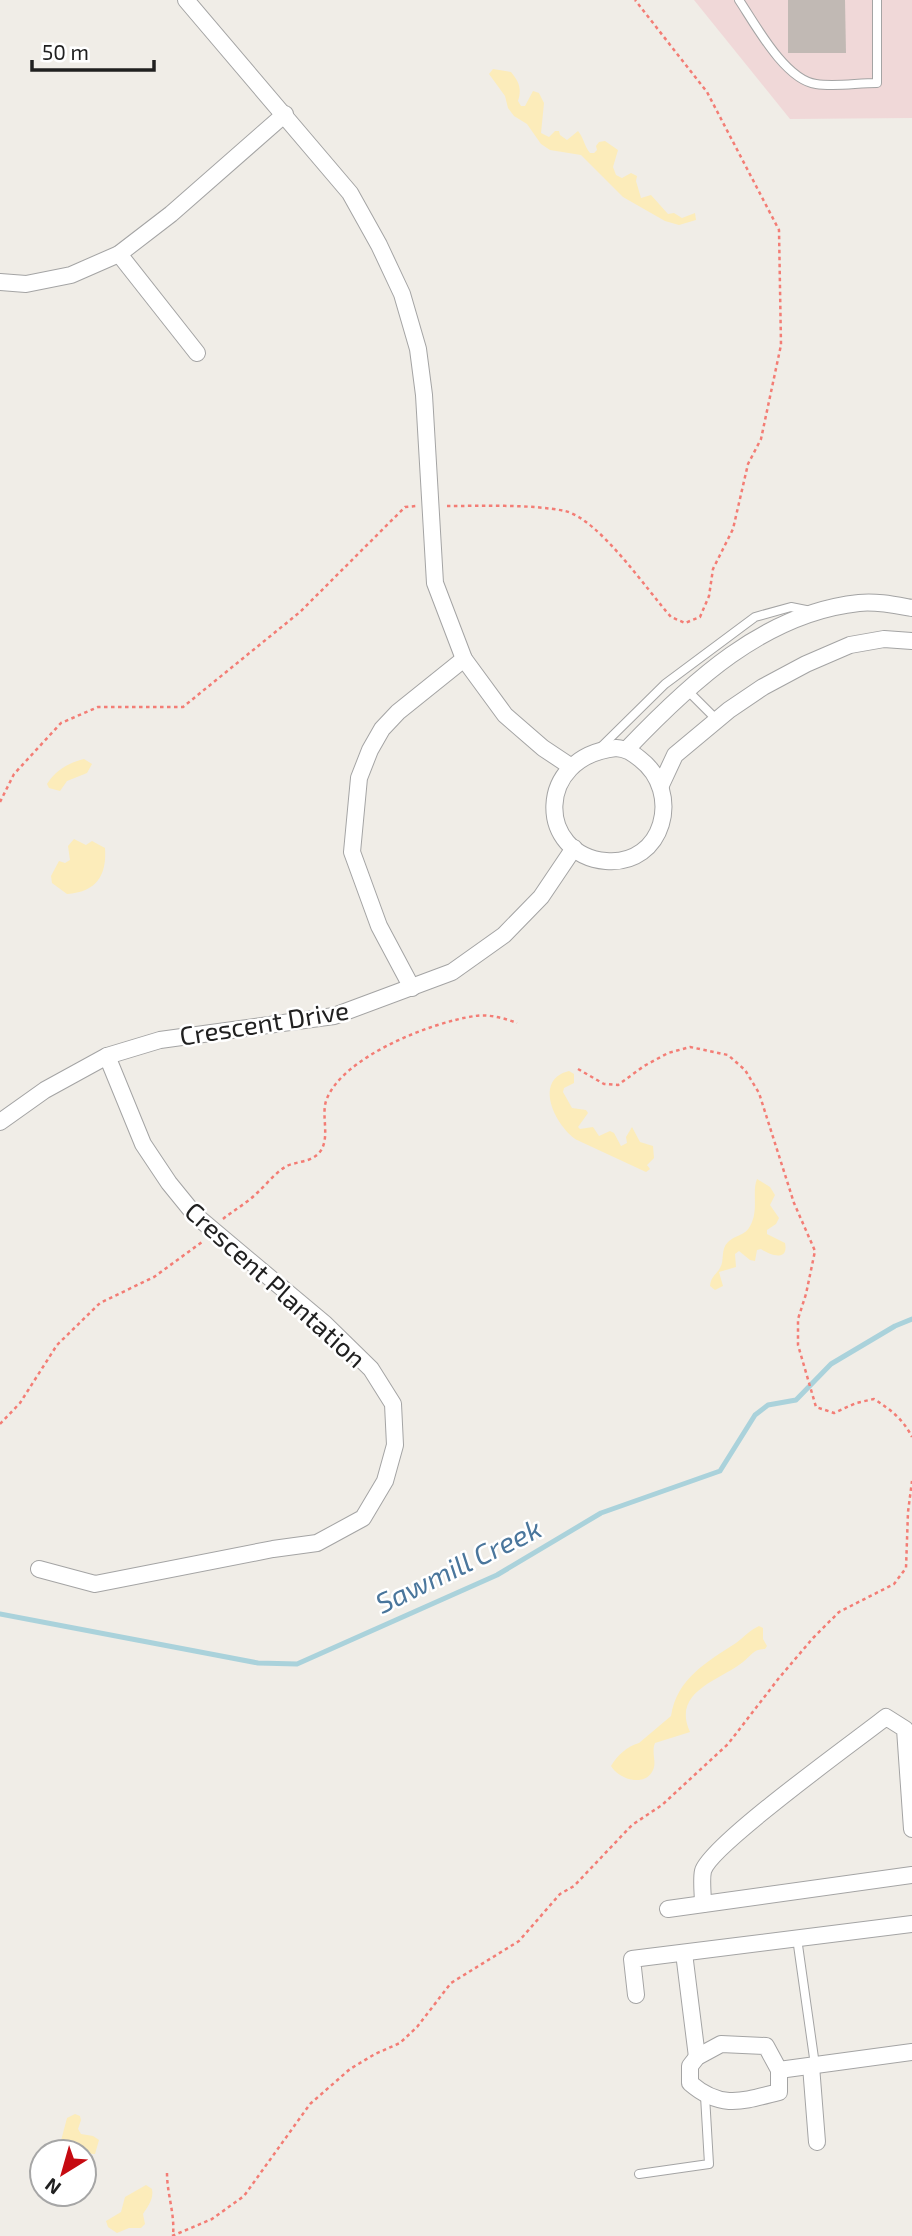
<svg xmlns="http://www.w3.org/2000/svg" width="912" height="2236" font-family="'Exo 2',sans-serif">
<rect width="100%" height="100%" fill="#f0ede7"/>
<path fill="#f0d8d8" d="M694 0H912V118L790 119Z"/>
<g fill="#fcecba">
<path d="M493 69 511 72C519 82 522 88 518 101L521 106H525L533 91 539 93 544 103 541 133 549 137 555 131H559L560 135 567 140 578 131C584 138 584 146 590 153H594L597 150 596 146 599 142 605 141 618 150 613 167 616 175 622 178 631 173 637 176 636 181 641 198 651 195 668 214 674 213 682 218 695 213 696 220 679 225 665 221 623 197 581 155 550 150 541 144 527 124 514 116 508 108 505 96 489 74Z"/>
<path d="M84 759 92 764 87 773 67 781 60 791 49 788 47 784C56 770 68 763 84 759Z"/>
<path d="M74 839 86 845 92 841 105 848C107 876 96 892 67 894L52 883 51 876 59 861 65 863 70 860 68 846Z"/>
<path d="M569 1071 574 1074V1083L564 1088 563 1092 572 1108 586 1110 588 1113 578 1127 580 1129 593 1127 599 1136 610 1131 614 1133 621 1146 627 1143 626 1137 632 1127 640 1142 653 1146 654 1158 647 1165 650 1169 646 1172 577 1140C556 1127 532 1080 569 1071Z"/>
<path d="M757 1179 770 1187 775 1195 770 1205 779 1218 776 1224 767 1230V1234L785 1243C789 1262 770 1255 761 1249L757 1250 755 1261 750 1260 739 1251 735 1254 736 1267 719 1272 723 1286 715 1290 710 1286C711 1276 716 1275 720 1268 725 1260 720 1250 728 1242 738 1233 746 1237 752 1222 758 1207 752 1191 757 1179Z"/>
<path d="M759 1626 763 1628V1639L767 1646 765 1649C753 1649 751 1656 743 1662 721 1680 671 1691 690 1732L655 1743C651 1752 657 1762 653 1770 645 1788 618 1779 611 1766 617 1756 627 1746 639 1743L671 1716C677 1678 707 1662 736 1643 744 1637 750 1630 759 1626Z"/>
<path d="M75 2114 80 2116 81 2120 78 2129 81 2134 93 2136 99 2140 95 2154 58 2152 67 2118Z"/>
<path d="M146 2185 152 2189C154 2199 148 2206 143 2214L145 2224 141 2228H129L117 2233 108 2227 106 2221 121 2212 125 2197Z"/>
</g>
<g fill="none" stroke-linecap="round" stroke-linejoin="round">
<path stroke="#aad2db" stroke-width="5" d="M0 1614 258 1663 297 1664 497 1575 601 1513 720 1471 755 1415 768 1405 796 1400 831 1364 895 1326 912 1319"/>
</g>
<path fill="#c1b9b4" d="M788 0H845L846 53H788Z"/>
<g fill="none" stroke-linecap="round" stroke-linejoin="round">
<defs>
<g id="lane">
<path d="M739 0C755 24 785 80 816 84 835 87 857 83 877 83V0"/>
<path d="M687 690 717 720"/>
<path d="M598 750 665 684 755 617 791 607 811 611"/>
<path d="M797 1938 815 2065"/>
<path d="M639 2174 709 2164 705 2096"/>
</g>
<g id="street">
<path d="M186 0 350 193 379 245 402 294 418 349 424 395 435 583 464 659 505 715 543 748 570 766"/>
<path d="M119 254 197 353"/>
<path d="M0 282 26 284 71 275 119 254 171 214 285 114"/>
<path d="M616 748C627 749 631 752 640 759 683 792 664 866 606 861 537 855 534 757 616 748Z"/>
<path d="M627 749C690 683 764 613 859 603 876 601 895 605 912 608"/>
<path d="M661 785 675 755 729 710 763 687 806 664 850 645 884 639 912 641"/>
<path d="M412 988 379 926 352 852 359 778 370 750 382 729 398 712 464 659"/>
<path d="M0 1122 45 1090 107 1056 160 1040 334 1016 452 972 504 935 541 897 574 848"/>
<path d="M39 1569 95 1584 273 1549 317 1543 363 1518 385 1481 395 1445 393 1404 371 1369 325 1324 195 1215 169 1183 143 1144 107 1056"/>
<path d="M703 1904C703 1894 701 1880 703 1871 710 1845 857 1740 886 1717L905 1729 912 1829"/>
<path d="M668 1909 912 1875"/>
<path d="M684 1953 697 2057"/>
<path d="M636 1995 632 1959 912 1924"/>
<path d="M721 2044 766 2046 779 2070V2092C743 2101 721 2110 690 2083V2066L697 2057Z"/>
<path d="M811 2066 817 2142"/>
<path d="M779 2070 912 2052"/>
</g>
</defs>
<use href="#lane" stroke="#a4a4a4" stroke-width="10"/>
<use href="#street" stroke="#a4a4a4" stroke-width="18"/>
<g stroke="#f37d75" stroke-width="2.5" stroke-dasharray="3.5 3.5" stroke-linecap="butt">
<path d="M447 506C482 506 531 504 565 511 599 519 647 590 671 617L685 623 700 617 709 596 713 569 733 529 748 464 761 439 781 345 779 230 707 92 635 0"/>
<path d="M0 802 14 774 61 723 98 707H183L300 612 405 507 416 506"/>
<path d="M578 1069 604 1084 618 1085 644 1066 668 1053 690 1047 728 1055 745 1070 759 1093 794 1203 815 1251 806 1294 798 1319V1345L816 1407 834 1413 856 1403 874 1399C891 1410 903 1419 912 1437"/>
<path d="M223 1219C234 1210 247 1203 257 1193 266 1185 274 1174 285 1167 295 1161 310 1163 319 1153 331 1139 321 1117 326 1101 341 1057 432 1022 475 1016 489 1014 504 1018 517 1023"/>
<path d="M0 1424 20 1403 57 1345 100 1303 154 1277 202 1242"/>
<path d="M167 2173C167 2194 175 2214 173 2235"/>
<path d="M172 2236 212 2219 244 2196 310 2104 350 2069 375 2054 400 2043 417 2027 451 1983 519 1941 560 1894 574 1886 632 1825 662 1805 728 1744 779 1678 813 1638 839 1612 894 1584 906 1568 908 1512 912 1481"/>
</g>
<use href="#lane" stroke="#fff" stroke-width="8"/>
<use href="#street" stroke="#fff" stroke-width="16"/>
</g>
<g text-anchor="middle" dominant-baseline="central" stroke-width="5" stroke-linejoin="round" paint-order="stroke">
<g font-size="26" fill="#202020" stroke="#fff">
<text transform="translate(264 1022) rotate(-9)">Crescent Drive</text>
<text transform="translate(276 1284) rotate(42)">Crescent Plantation</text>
</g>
<g font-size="28" font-style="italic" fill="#4a769c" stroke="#fff">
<text transform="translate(458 1565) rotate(-26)">Sawmill Creek</text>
</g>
</g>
<g transform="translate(63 2173) rotate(217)"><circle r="33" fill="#ffffff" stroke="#a6a6a6" stroke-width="2"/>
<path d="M0-5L12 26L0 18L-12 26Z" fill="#c60a11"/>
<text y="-10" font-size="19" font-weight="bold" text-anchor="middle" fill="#202020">N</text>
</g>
<path d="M32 60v10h122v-10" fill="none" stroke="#202020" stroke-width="3.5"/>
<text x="42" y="60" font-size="21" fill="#202020" stroke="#ffffff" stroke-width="5" paint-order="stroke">50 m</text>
</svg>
